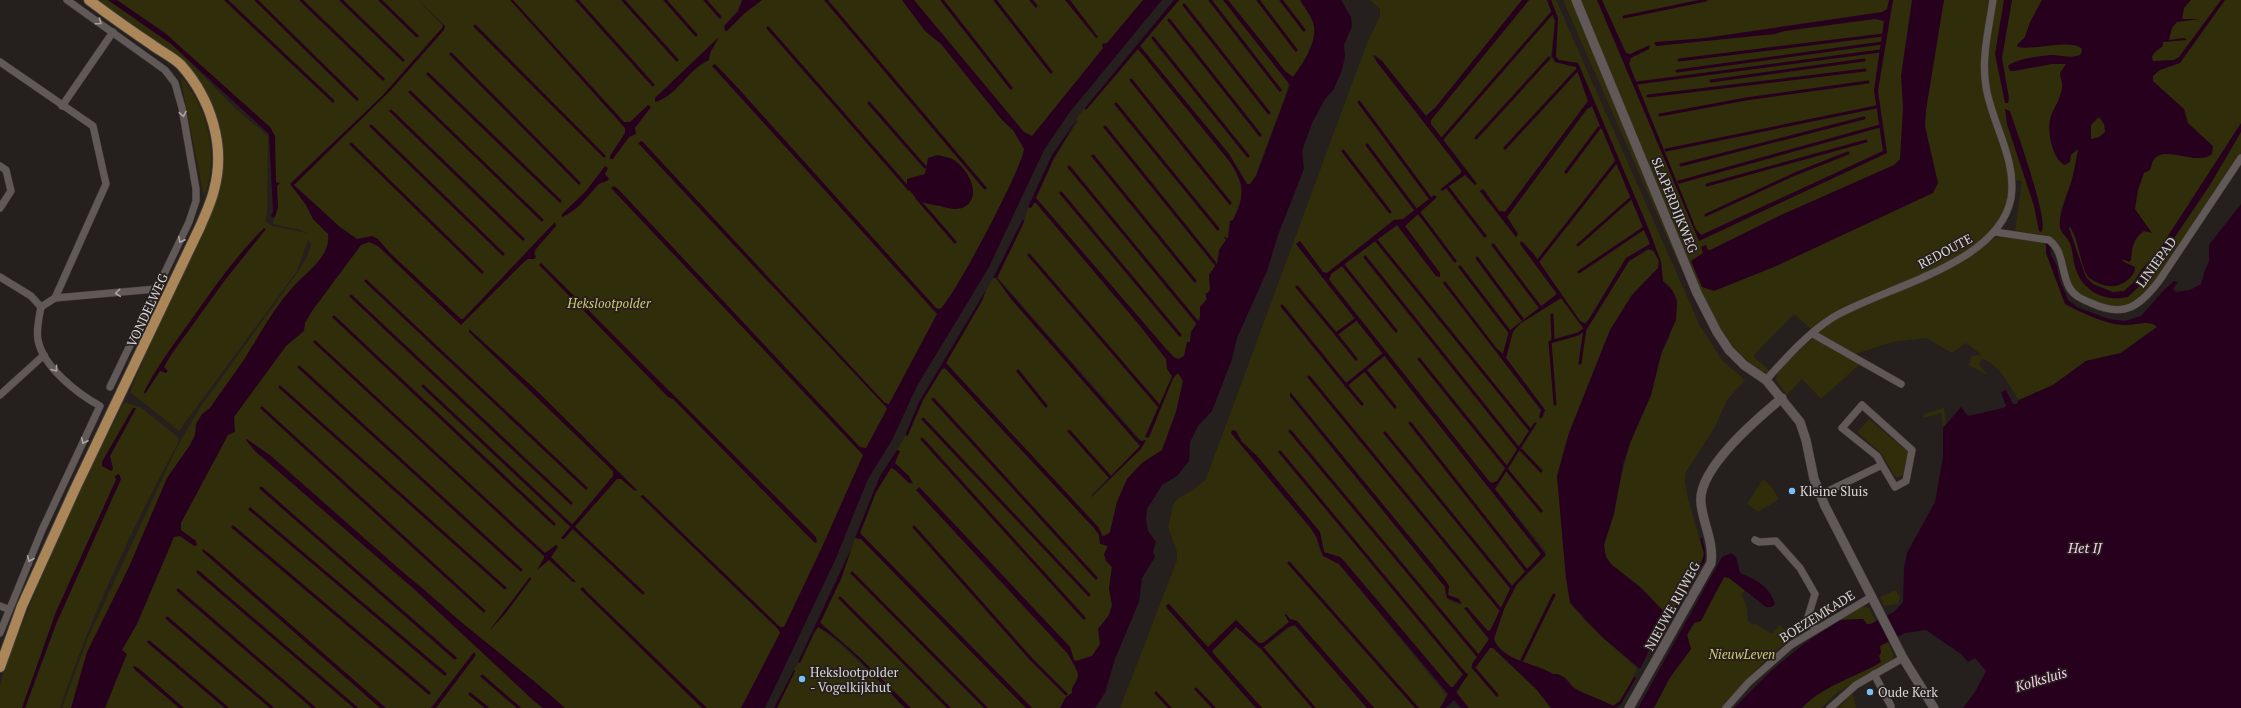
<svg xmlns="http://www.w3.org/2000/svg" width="2241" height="708" font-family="'PT Serif',serif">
<rect width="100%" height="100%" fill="#251f1d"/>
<g fill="#302d0a" fill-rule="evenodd">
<path d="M99 0H108L169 42 112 0H1153L1071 98 876 448 754 708H62L87 640 176 449 199 409 297 273 308 255 311 244 308 240 297 271 179 431 130 392 150 344 213 209C252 99 177 56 99 0ZM179 51 272 135 275 212 273 224 300 230 307 233 272 226 265 221 267 215 268 136 235 108Z"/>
<path d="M1179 0H1223L1289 81C1290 88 1260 160 1256 176L1251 184H1247L1229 154 1140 46Z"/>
<path d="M1228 0H1300C1304 7 1310 14 1313 22 1319 40 1303 63 1293 77L1285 71Z"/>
<path d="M1370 0H1522L1435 108 1426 116 1382 61 1376 55H1373L1377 62 1461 170V173L1441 189 1442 191 1465 175 1477 183 1431 124V120L1529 0H1547L1555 21 1551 56 1555 62 1576 67 1588 101 1505 212 1499 211 1483 189 1480 191 1516 237 1518 235 1507 217 1587 109 1592 106 1650 244 1626 258 1586 323 1580 321 1524 242H1520L1557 294 1509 331 1503 354 1497 349 1445 281 1443 283 1541 410V419L1545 414 1543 407 1506 358 1512 335 1518 325 1561 298 1584 329 1592 321 1629 261 1651 248 1659 261 1658 268 1632 295 1610 330 1569 433 1557 475 1566 578 1583 619 1637 668C1634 677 1622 704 1613 706 1605 702 1577 692 1573 687 1568 681 1563 673 1553 674L1511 657 1495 644C1491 631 1510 594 1518 583 1527 573 1537 563 1546 552L1495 489 1537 424 1534 423 1497 481 1492 483 1489 481 1329 279 1331 274 1397 225 1436 276 1441 275 1406 228 1405 226 1413 212 1403 220H1394L1327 273 1323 272 1300 241 1296 244 1541 553 1539 558 1511 587 1490 631C1482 629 1480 619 1471 617L1489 640 1472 664 1476 666 1490 648H1493L1537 690 1551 708H1469L1457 694 1462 684 1464 673 1453 687H1451L1447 683 1344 561 1340 557 1324 553 1320 532 1257 456 1242 442 1236 431 1231 433 1315 534 1320 551 1326 557 1339 564 1448 697 1440 708H1374L1297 621 1290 619 1286 614 1285 615 1289 622 1263 643H1259L1236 620 1208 647 1167 604V608L1256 708H1120L1177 560V552L1168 527 1173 505 1178 498 1192 491 1206 479 1367 43 1380 16V9ZM1291 393 1434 566 1449 593 1448 595 1459 599 1460 605 1449 600 1445 594V587L1290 396Z"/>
<path d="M1551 0H1556L1700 326 1722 360 1745 380 1727 400 1715 427 1686 472 1685 481 1688 499 1704 554C1702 565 1677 608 1668 614L1665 613C1658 606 1652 599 1646 592 1631 577 1604 568 1604 545L1630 443 1651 395 1660 356 1669 339 1676 296 1669 285 1663 281 1661 262 1649 230 1578 63 1559 60 1556 57C1553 35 1562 24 1551 0Z"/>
<path d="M1563 0H1572L1681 263 1679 264 1677 260Z"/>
<path d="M1581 0H1990L1982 63 2007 164 2009 182 2007 202 1995 228 1968 252 1812 330 1794 314 1753 356 1771 372 1766 374C1737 355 1725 338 1708 308Z"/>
<path d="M1995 0H2241V153L2159 277 2138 301 2121 307 2101 305 2080 294 2069 281 2063 254 2056 241 2044 235 2015 231 2022 181 2014 180 1987 81 1988 55Z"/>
<path d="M1136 49 1142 53 1230 162C1244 184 1245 196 1233 220L1230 221 1228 238 1222 246 1218 262 1217 264 1214 262 1215 266 1209 275 1210 290 1206 293C1208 307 1196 320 1192 332 1191 335 1191 338 1190 342L1187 343 1184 356 1179 359 1175 358 1167 350 1036 198 1053 160 1078 121 1076 119 1085 108 1086 110Z"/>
<path d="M180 76C208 106 220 158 204 197Z"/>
<path d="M1035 202 1141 327 1166 359 1167 369 1172 376 1171 379 1145 436 1176 374 1181 375 1183 381 1176 412 1162 451 1142 463 1127 479 1117 502 1110 532 1103 536 1099 528 946 363 993 278H996L1016 304 1140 445 1139 448 1091 495 1092 497 1144 444 997 277 1024 222 1028 207 1030 208Z"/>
<path d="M2001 237 2046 243V253L2065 304C2084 313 2104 324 2124 325 2134 326 2149 319 2157 327L2120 353 2086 361 2053 385 2019 400C2009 386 1999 363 1982 359L1979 364 1987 375 1967 364 1970 363 1971 356 1982 355 1966 343 1952 353 1926 338 1893 342 1849 356 1860 364 1821 399 1802 379 1787 395 1776 380 1777 374 1789 360 1822 329 1842 315 1968 258 1993 239Z"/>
<path d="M945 368 1094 528 1099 535V540L1108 547V562L1112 567 1109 589 1112 605 1109 615 1098 629 1101 644 1092 656 1077 662 1074 660 1070 647 923 491 916 490 1068 654C1070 658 1079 672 1078 676 1077 683 1071 686 1072 693L1066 697 1060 708H1032L860 533 876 492 891 468 894 469 910 484 913 482 895 463 899 450H897L905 436 908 435 923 400 942 369Z"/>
<path d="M124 402 140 407 178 437V443C132 528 91 616 60 708H25L56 624 121 479 118 474 115 476 116 480 56 612 22 708H0V686L6 664 37 588 73 505ZM133 408 136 409 110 456 113 469 102 462Z"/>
<path d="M1944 408 1946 424 1943 426 1941 413 1923 418 1924 414Z"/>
<path d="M1869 419 1908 452 1903 475 1896 478 1880 452 1857 432Z"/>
<path d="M1763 479 1771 486 1779 499 1758 512 1747 504Z"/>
<path d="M855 538 861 539 1026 708H911L857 655 823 625 820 621 841 579Z"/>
<path d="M1725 577 1729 578 1745 590 1741 595C1746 603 1749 610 1747 619L1752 625 1754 623 1772 634 1780 625 1793 637C1766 658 1743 682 1723 708H1654L1672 674 1691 649 1687 635Z"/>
<path d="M1895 590 1900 596 1898 604 1884 606 1880 597Z"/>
<path d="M1863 606 1869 608 1876 621 1867 625 1863 619 1840 620Z"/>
<path d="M1293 625 1296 627 1367 708H1262L1213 653 1212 651 1236 627 1261 649Z"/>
<path d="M818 627 832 637 870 672 905 708H777L795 671 794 670 798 662 800 663Z"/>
<path d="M1888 642 1894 656 1891 662 1838 692 1821 708H1802C1822 686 1855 677 1881 662L1879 656 1881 653 1880 646Z"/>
<path d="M1853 693 1856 708H1838Z"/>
</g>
<g fill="#27001e" fill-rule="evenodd">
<path d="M108 0H117L165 33 270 127 275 136 276 182 280 183 277 186 278 207 275 217 273 218 271 216 273 211 269 134 171 44Z"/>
<path d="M418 0 442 23 445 26 444 30 390 91 294 185 340 227 357 239 372 236 378 239 390 253 461 319H463L555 222 556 226 536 249 534 253 536 257 534 259H528L524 262 461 325 378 246 369 242 361 245 312 311 305 323 304 331 286 346 234 417 235 432 228 435 181 523V530L196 541 197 545 194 546 180 536 174 537 137 624 122 650 127 654 105 708H71L87 652 129 567 167 478 190 445 195 435 196 424 202 414 210 408C221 391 234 375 245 358 260 334 274 308 293 287 306 272 331 257 328 234L313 219 306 205 290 184 382 96 442 28 443 25Z"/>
<path d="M510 0H513L624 122H630L648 105 651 107 635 128 636 134 629 137 613 159H610V156L625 133V128Z"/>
<path d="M742 0H762L745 13 727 31H725L724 26 738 11Z"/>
<path d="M902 0H914L1024 132 1032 136 1103 48 1102 44 1107 43 1143 0H1162L1069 113 1044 150 989 267 917 386 892 440 868 479 836 558 765 708H741L780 633 778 629 640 496 643 495 780 627H784L823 545 863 455 611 188 614 186 620 191 860 447 866 448 887 409 886 407 638 143 642 141 885 403 889 404 937 314 712 66 715 64 738 88 936 308 940 309C954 298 1023 166 1024 149L1013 130 1002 120 941 44 925 31Z"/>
<path d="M1065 0H1070L1098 37 1096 38Z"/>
<path d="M1174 0H1179L1140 46 1229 154 1247 184H1250L1256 176 1290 85 1223 0H1228L1285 71 1293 77C1303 64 1319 40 1313 22 1310 14 1304 7 1300 0H1341L1351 17 1352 26 1344 45 1345 57 1342 70 1334 89 1325 99 1312 123 1302 151 1304 169 1278 235 1267 271 1237 338 1232 359 1212 411 1198 426 1190 442 1189 461 1177 476 1162 485 1147 509 1146 519 1148 531 1156 542 1153 552 1155 557 1142 578 1139 602 1115 659 1105 693 1095 708H1060L1066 697 1072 693C1071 686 1077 683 1078 676 1079 672 1070 658 1068 654L916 490 919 487 923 491 1070 647 1074 660 1076 661 1092 656 1100 644 1098 629 1109 615 1112 605 1109 589 1112 567 1106 561 1104 554 1108 546 1100 544 1099 535 1094 528 945 368 942 369 923 400 907 437 906 433 919 402 986 290 982 301 946 363 1099 528 1102 536 1107 535 1110 532 1117 502 1127 479 1142 463 1162 450 1176 412 1183 381 1178 373 1173 378 1150 435 1148 438 1145 437 1171 379 1172 376 1167 369 1166 359 1141 327 1036 203H1034L1031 208 1028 207 1052 155 1077 119 1053 160 1036 198 1167 350 1175 358 1179 359 1184 356 1187 342H1190L1191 332 1200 319V307L1207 299 1205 293 1207 294 1210 290 1209 275 1215 266 1214 262 1217 264 1219 250 1226 240 1224 237 1228 238 1230 221 1233 220C1245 196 1245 185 1230 162L1138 49 1086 110 1085 108Z"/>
<path d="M1522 0H1529L1431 120V124L1477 184 1475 185 1465 175 1442 191 1441 189 1461 173V170L1377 62 1373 55 1382 61 1426 116 1435 108Z"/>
<path d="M1547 0H1551L1558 18 1556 57 1559 60 1578 63 1649 230 1661 262 1663 281 1672 290 1677 301 1676 320 1662 351 1651 395 1630 443 1623 465 1614 514 1604 545 1606 557 1611 564 1641 588 1666 614 1674 609 1702 561 1704 554 1700 538H1702L1705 550V560L1681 601 1652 645 1640 669 1602 637 1570 603 1566 578 1557 476 1569 433 1610 330 1632 295 1658 268 1659 261 1654 251 1648 249 1629 261 1587 329H1584L1561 298 1521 323 1513 331 1506 358 1545 410 1541 419 1539 417 1541 410 1443 283 1445 281 1497 349 1503 354 1509 331 1557 294 1520 244 1521 241 1533 253 1580 321 1585 324 1590 318 1626 258 1650 244 1602 129 1599 128 1600 126 1592 106 1587 109 1507 217 1518 234 1516 237 1480 191 1483 189 1499 211 1505 212 1588 101 1576 67 1555 62 1552 56 1549 58 1552 55 1555 21Z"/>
<path d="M1597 0H1602L1626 53 1630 54 1650 45 1649 49 1631 58 1629 64 1696 229 1701 235 1883 151 1874 90 1884 21 1875 19 1785 31 1775 34 1656 46 1654 43 1656 42 1705 38 1882 12 1887 9 1889 0H1893L1878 91 1887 153 1699 241Z"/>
<path d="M1912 0H1944L1926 110 1925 126 1938 183 1933 193 1774 267 1714 291 1702 287 1691 261 1703 253 1701 247 1706 245 1708 250H1710L1781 215 1894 165 1900 159 1903 107 1901 76Z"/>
<path d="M2004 0H2012L2002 58 2009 98 2008 103H2005L1995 54Z"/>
<path d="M2042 0H2191L2184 8 2182 19H2200L2177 22 2172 28 2169 40 2184 38 2187 40 2163 42V46L2154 53 2152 57 2153 61 2174 60 2179 57 2221 0H2225L2180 63 2160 70 2153 76V81L2184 109 2188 123 2213 146 2212 154C2196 167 2163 143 2153 161 2151 164 2152 167 2150 170L2144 173 2138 190 2135 209 2152 233 2144 231C2133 239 2132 248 2131 260L2129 262 2122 259 2124 262 2135 267C2135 271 2133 275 2130 278 2116 291 2102 287 2088 277 2079 262 2080 243 2070 227L2069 228 2086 277 2093 284 2113 292 2124 291 2133 283 2142 269 2157 253 2241 123V132L2210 185 2146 280 2128 297C2105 302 2084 292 2076 270 2073 262 2073 253 2071 246 2067 233 2058 236 2060 218 2062 206 2067 194 2071 183 2074 172 2076 160 2078 149L2071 155 2070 162 2065 165C2053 160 2047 132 2050 120 2052 109 2060 102 2062 88 2063 82 2060 78 2060 73L2066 64H2052L2014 71H2010L2008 66C2015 59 2040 56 2050 55 2059 54 2073 60 2081 54L2082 49C2071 38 2033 51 2018 47L2017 45 2025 37 2030 22ZM2099 117 2104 124 2105 132 2099 137 2091 139V125Z"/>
<path d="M719 37 710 53 709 60C688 69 677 96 655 102V98Z"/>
<path d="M2005 109 2010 111C2015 127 2051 225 2041 232L2039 231 2034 206 2007 124Z"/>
<path d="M937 155C942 156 948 157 952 159 967 166 984 197 964 207 957 211 947 208 940 206 922 203 918 202 907 187V179L925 174 928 158Z"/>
<path d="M605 166 608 168 605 174 609 179C606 183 602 181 598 185 588 195 577 212 562 217V214L586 191Z"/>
<path d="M1434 195 1437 197 1435 199 1405 226 1440 273V277L1436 276 1397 225 1331 274 1329 280 1489 481 1492 483 1497 481 1534 423 1537 422 1495 489 1546 555 1517 584 1504 609 1494 639C1502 662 1535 662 1553 674 1563 673 1568 681 1573 687 1578 692 1604 700 1613 706L1620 701 1634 677 1636 678 1621 704 1616 708H1551L1537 690 1493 648H1490L1476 667H1472V664L1489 639 1464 608 1467 607 1487 630 1490 631 1511 587 1541 554 1296 244 1300 241 1323 272 1327 273 1394 220 1403 219Z"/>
<path d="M2241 204V708H1963L1975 692 1986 671 1975 658 1968 662 1961 654 1926 630 1905 633 1880 646 1881 653 1879 656 1881 662C1856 677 1822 686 1802 708H1734L1772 670 1805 643 1840 620 1863 619 1867 624H1871L1894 612 1903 602 1904 568 1907 553 1935 502 1943 457V428L1961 407 1968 416 2003 408 2006 406 2001 392 2006 390 2013 404H2017L2019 400 2053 385 2086 361 2121 353 2157 327C2150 319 2133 326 2124 325 2104 324 2083 313 2065 304L2046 253V245L2042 242 2050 243 2051 255 2057 266 2060 281 2068 300 2077 307 2109 319 2125 321 2141 316 2163 291 2174 281 2178 282 2173 289 2176 292 2190 290 2201 284 2205 270 2209 262V245Z"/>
<path d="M1023 219 1024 222 997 278 1138 439 1141 441 1146 440 1141 449 1090 498 1140 446 1011 299 996 278H993Z"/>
<path d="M264 228 266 229 225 280 171 355 164 367 168 371 166 373 160 371 145 394 144 392C156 368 173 345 189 323 212 290 235 257 264 228Z"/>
<path d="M541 263 816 537 817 542 815 543 803 531 673 399 668 397 544 270 539 265Z"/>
<path d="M469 329 535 389 637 490 635 491 621 479H617L564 539H562L561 538 613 476V471L469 332Z"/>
<path d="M315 340 545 553 556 545 558 547 551 557 576 582H573L549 560 537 570 544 558V556L325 353 313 342Z"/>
<path d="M1290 392 1446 581 1449 586 1448 595 1459 599 1462 604 1447 598 1445 587 1290 396Z"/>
<path d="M133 408H136L110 456 113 469 111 471 102 466V462Z"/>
<path d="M1232 430 1236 431 1242 442 1257 456 1320 532 1324 552 1340 557 1344 561 1447 683 1451 687H1453L1464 673H1467L1468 675 1456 692 1469 708H1461L1454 700 1446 708H1440L1448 694 1339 564 1323 556 1317 538 1310 527 1231 433Z"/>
<path d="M247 439 271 456 405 574C426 590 445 609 466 626 499 653 533 679 565 708H543L534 701 415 590 255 451 246 440Z"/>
<path d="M897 450 900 451 895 463 909 476 913 484 908 482 894 469 891 468 876 492 860 533 1032 708H1026L861 539 855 538 880 476Z"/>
<path d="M119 474 121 479 56 624 25 708H22L56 612 116 480 115 476Z"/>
<path d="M852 547 841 579 820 623 857 655 911 708H905C882 685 846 641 818 627L814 632 800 663 798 662Z"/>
<path d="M203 549 211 555 386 708H380L202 551Z"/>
<path d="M1731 553 1736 557 1740 573C1756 579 1770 587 1775 604L1772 607H1766L1729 578 1724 577 1701 621 1694 623 1687 635 1691 649 1669 679 1654 708H1638L1722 557Z"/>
<path d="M530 577 531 579 505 614 489 631Z"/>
<path d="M583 587 587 592 707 708H702L580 589Z"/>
<path d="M1169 604 1208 647 1236 620 1259 643H1263L1289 622 1285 615 1286 614 1290 619 1297 621 1374 708H1367L1295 625 1288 627 1261 649 1236 627 1212 651 1213 653 1262 708H1256L1167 608 1166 605Z"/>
<path d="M474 652 476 655 436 708H431Z"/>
<path d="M135 666 142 671 184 708H179L135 670 133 667Z"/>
<path d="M794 670 795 671 777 708H774Z"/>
</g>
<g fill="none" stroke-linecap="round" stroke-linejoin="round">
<g stroke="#27001e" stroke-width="3">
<path d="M226 0 333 101"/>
<path d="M256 0 357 99"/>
<path d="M301 0 383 79"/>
<path d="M341 0 403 60"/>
<path d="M380 0 417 36"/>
<path d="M577 0 653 85"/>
<path d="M623 0 677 60"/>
<path d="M665 0 696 35"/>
<path d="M705 0 720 17"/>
<path d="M826 0 985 188"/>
<path d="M942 0 1011 88"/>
<path d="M995 0 1051 72"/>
<path d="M1031 0 1036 6"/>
<path d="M1210 0 1280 90"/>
<path d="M1258 0 1296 50"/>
<path d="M1281 0 1304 30"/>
<path d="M1184 5 1269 113"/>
<path d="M1624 17 1706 0"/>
<path d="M1169 20 1260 135"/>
<path d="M475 26 604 156"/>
<path d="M768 28 909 189"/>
<path d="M1153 38 1248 156"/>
<path d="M451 54 579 183"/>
<path d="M1679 60 1883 35"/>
<path d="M1677 71 1882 43"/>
<path d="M428 74 560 201"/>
<path d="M1131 80 1230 203"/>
<path d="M1711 81 1864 60"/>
<path d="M1637 83 1880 51"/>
<path d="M410 92 542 220"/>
<path d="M1648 96 1865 70"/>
<path d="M1359 102 1430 198"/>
<path d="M869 103 925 167"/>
<path d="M1116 104 1218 229"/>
<path d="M391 111 523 239"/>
<path d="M1660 115 1746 99 1868 82"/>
<path d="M371 126 503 254"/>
<path d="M1105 127 1214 262"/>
<path d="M1476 138 1549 58"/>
<path d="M1442 139 1552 13"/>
<path d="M351 144 482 272"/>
<path d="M1367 145 1416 210"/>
<path d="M1505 148 1577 70"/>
<path d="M1666 150 1876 107"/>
<path d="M1343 151 1390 212"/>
<path d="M1093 156 1195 281"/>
<path d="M1681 165 1864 118"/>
<path d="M1069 167 1197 322"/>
<path d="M1566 172 1599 128"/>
<path d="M1679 182 1880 126"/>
<path d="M1707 185 1866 141"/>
<path d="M1448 188 1485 236"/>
<path d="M1061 193 1180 335"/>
<path d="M917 198 955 242"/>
<path d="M1419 213 1455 261"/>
<path d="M1706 215 1795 174 1848 153"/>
<path d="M1376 240 1530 430"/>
<path d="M1493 245 1540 307"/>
<path d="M1578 245 1630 199"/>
<path d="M1029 255 1159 406"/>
<path d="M1365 257 1518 448"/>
<path d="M1477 258 1522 319"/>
<path d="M1538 261 1616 162"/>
<path d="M1343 265 1396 331"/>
<path d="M1460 267 1509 331"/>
<path d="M1579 272 1644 228"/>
<path d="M366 281 586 488"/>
<path d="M1297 287 1336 334 1355 320"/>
<path d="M351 296 571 503"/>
<path d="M1282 306 1346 385 1383 355"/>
<path d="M1552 315 1553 341"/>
<path d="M334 317 554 524"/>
<path d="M1336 334 1356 359"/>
<path d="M1419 359 1506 467"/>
<path d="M1580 363 1585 329"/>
<path d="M299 367 521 570"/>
<path d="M1365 370 1395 407"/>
<path d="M1018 371 1046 406"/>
<path d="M1309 377 1500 609"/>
<path d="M1346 385 1362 404"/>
<path d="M423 386 643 593"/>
<path d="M280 387 505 588"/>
<path d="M933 399 1096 578"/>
<path d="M1555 404 1550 342 1578 334 1585 329"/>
<path d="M262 408 484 611"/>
<path d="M923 419 1089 595"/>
<path d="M1410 423 1526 570"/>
<path d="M1069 431 1110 477"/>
<path d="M1290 431 1478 656"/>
<path d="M1385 433 1511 587"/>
<path d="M922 439 1084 618"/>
<path d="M1521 450 1541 471"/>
<path d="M1280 452 1464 673"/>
<path d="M1507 470 1541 511"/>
<path d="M261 488 455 658"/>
<path d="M250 509 445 674"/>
<path d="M233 527 429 693"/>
<path d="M914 527 1031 659 1066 694"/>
<path d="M1289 563 1417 708"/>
<path d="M198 572 356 708"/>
<path d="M852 573 986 708"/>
<path d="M178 590 314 708"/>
<path d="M840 598 949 708"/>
<path d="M167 618 272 708"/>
<path d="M149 642 227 708"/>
<path d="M1263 649 1314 708"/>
<path d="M1522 660 1554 595"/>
<path d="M1473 667 1497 695"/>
<path d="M482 676 519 708"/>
<path d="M1196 689 1214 708"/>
<path d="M1156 693 1170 708"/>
<path d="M470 694 487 708"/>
</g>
<defs>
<g id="minor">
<path d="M67 0 165 70 175 83 182 108 196 189V201L189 222 110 387"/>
<path d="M0 62 93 126 106 184 55 298"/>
<path d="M62 106 113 32"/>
<path d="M0 166 6 170 11 191 0 208"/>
<path d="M1995 232 2049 240C2064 251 2061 272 2069 287 2074 296 2082 299 2091 303 2124 318 2139 307 2159 281L2241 158"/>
<path d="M0 277 31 296 41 307"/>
<path d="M41 307 55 298 156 289"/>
<path d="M1813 334 1901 384"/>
<path d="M1766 380C1786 358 1807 334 1832 318 1883 287 1999 265 2011 198 2017 159 1992 124 1986 87 1981 58 1989 28 1993 0"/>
<path d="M0 395 44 355"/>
<path d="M1820 495 1882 465 1895 487 1906 481 1912 450 1862 405 1842 428 1877 456 1882 465"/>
<path d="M1755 540 1759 542 1776 541 1800 568 1815 594 1808 617 1815 629"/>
<path d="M0 606 8 609"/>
<path d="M0 633 42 530 100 406C78 394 43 367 38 340 36 329 39 318 41 307"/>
<path d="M1874 674 1891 706"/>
<path d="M1726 708 1748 683 1791 645 1871 597"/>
<path d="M1830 708 1856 685 1903 658"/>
</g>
<g id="tertiary">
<path d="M1576 0 1697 293 1717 332 1729 350 1744 365 1766 380 1800 422 1806 440 1814 479 1825 506 1903 658 1934 708"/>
<path d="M1629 708 1711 563C1714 542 1703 524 1701 503 1697 469 1758 418 1782 398"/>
</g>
<path id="primary" d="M0 667 22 606 75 489 200 227C205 215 211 203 214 190 226 146 211 99 181 65 173 57 160 51 151 44 130 30 109 15 89 0"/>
</defs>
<use href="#minor" stroke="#3f3a38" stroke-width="8"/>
<use href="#tertiary" stroke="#3f3a38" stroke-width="10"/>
<use href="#primary" stroke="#3f3a38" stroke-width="12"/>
<use href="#minor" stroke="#605957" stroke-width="7"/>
<use href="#tertiary" stroke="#605957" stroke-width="9"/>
<use href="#primary" stroke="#aa8659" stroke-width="10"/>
</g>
<defs><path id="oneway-chevron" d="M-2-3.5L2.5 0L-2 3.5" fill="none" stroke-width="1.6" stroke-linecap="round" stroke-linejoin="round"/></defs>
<g stroke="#a9a3a2">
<use href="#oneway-chevron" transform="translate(99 22) rotate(35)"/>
<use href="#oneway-chevron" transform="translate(183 114) rotate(79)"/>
<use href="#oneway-chevron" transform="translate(181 240) rotate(116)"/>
<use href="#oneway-chevron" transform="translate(118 293) rotate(175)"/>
<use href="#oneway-chevron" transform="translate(55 369) rotate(52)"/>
<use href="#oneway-chevron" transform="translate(84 441) rotate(115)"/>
<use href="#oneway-chevron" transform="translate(30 559) rotate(113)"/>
</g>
<g fill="#79bff8" stroke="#251f1d" stroke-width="1.5">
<circle cx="1792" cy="491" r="4"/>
<circle cx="802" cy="679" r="4"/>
<circle cx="1870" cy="692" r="4"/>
</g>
<g text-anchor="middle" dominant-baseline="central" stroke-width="3.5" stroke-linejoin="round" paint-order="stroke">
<g font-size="13" fill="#d9d5d4" stroke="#251f1d">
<text transform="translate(1675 205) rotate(68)">SLAPERDIJKWEG</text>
<text transform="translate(1945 251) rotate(-28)">REDOUTE</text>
<text transform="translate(2156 262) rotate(-54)">LINIEPAD</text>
<text transform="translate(147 310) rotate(-65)">VONDELWEG</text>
<text transform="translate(1672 606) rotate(-61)">NIEUWE RIJWEG</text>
<text transform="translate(1817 616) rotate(-32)">BOEZEMKADE</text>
</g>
<g font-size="13" font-style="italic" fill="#d1ca72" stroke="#251f1d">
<text x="609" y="303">Hekslootpolder</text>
<text x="1742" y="654">NieuwLeven</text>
</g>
<g font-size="13" fill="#d9d5d4" stroke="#251f1d" text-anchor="start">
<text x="1800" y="491">Kleine Sluis</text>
<text x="810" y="672">Hekslootpolder<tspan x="810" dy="15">- Vogelkijkhut</tspan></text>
<text x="1878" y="692">Oude Kerk</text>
</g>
<g font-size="14" font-style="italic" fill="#f8c9e8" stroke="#251f1d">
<text x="2085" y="547">Het IJ</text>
<text transform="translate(2041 679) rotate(-17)">Kolksluis</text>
</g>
</g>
</svg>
